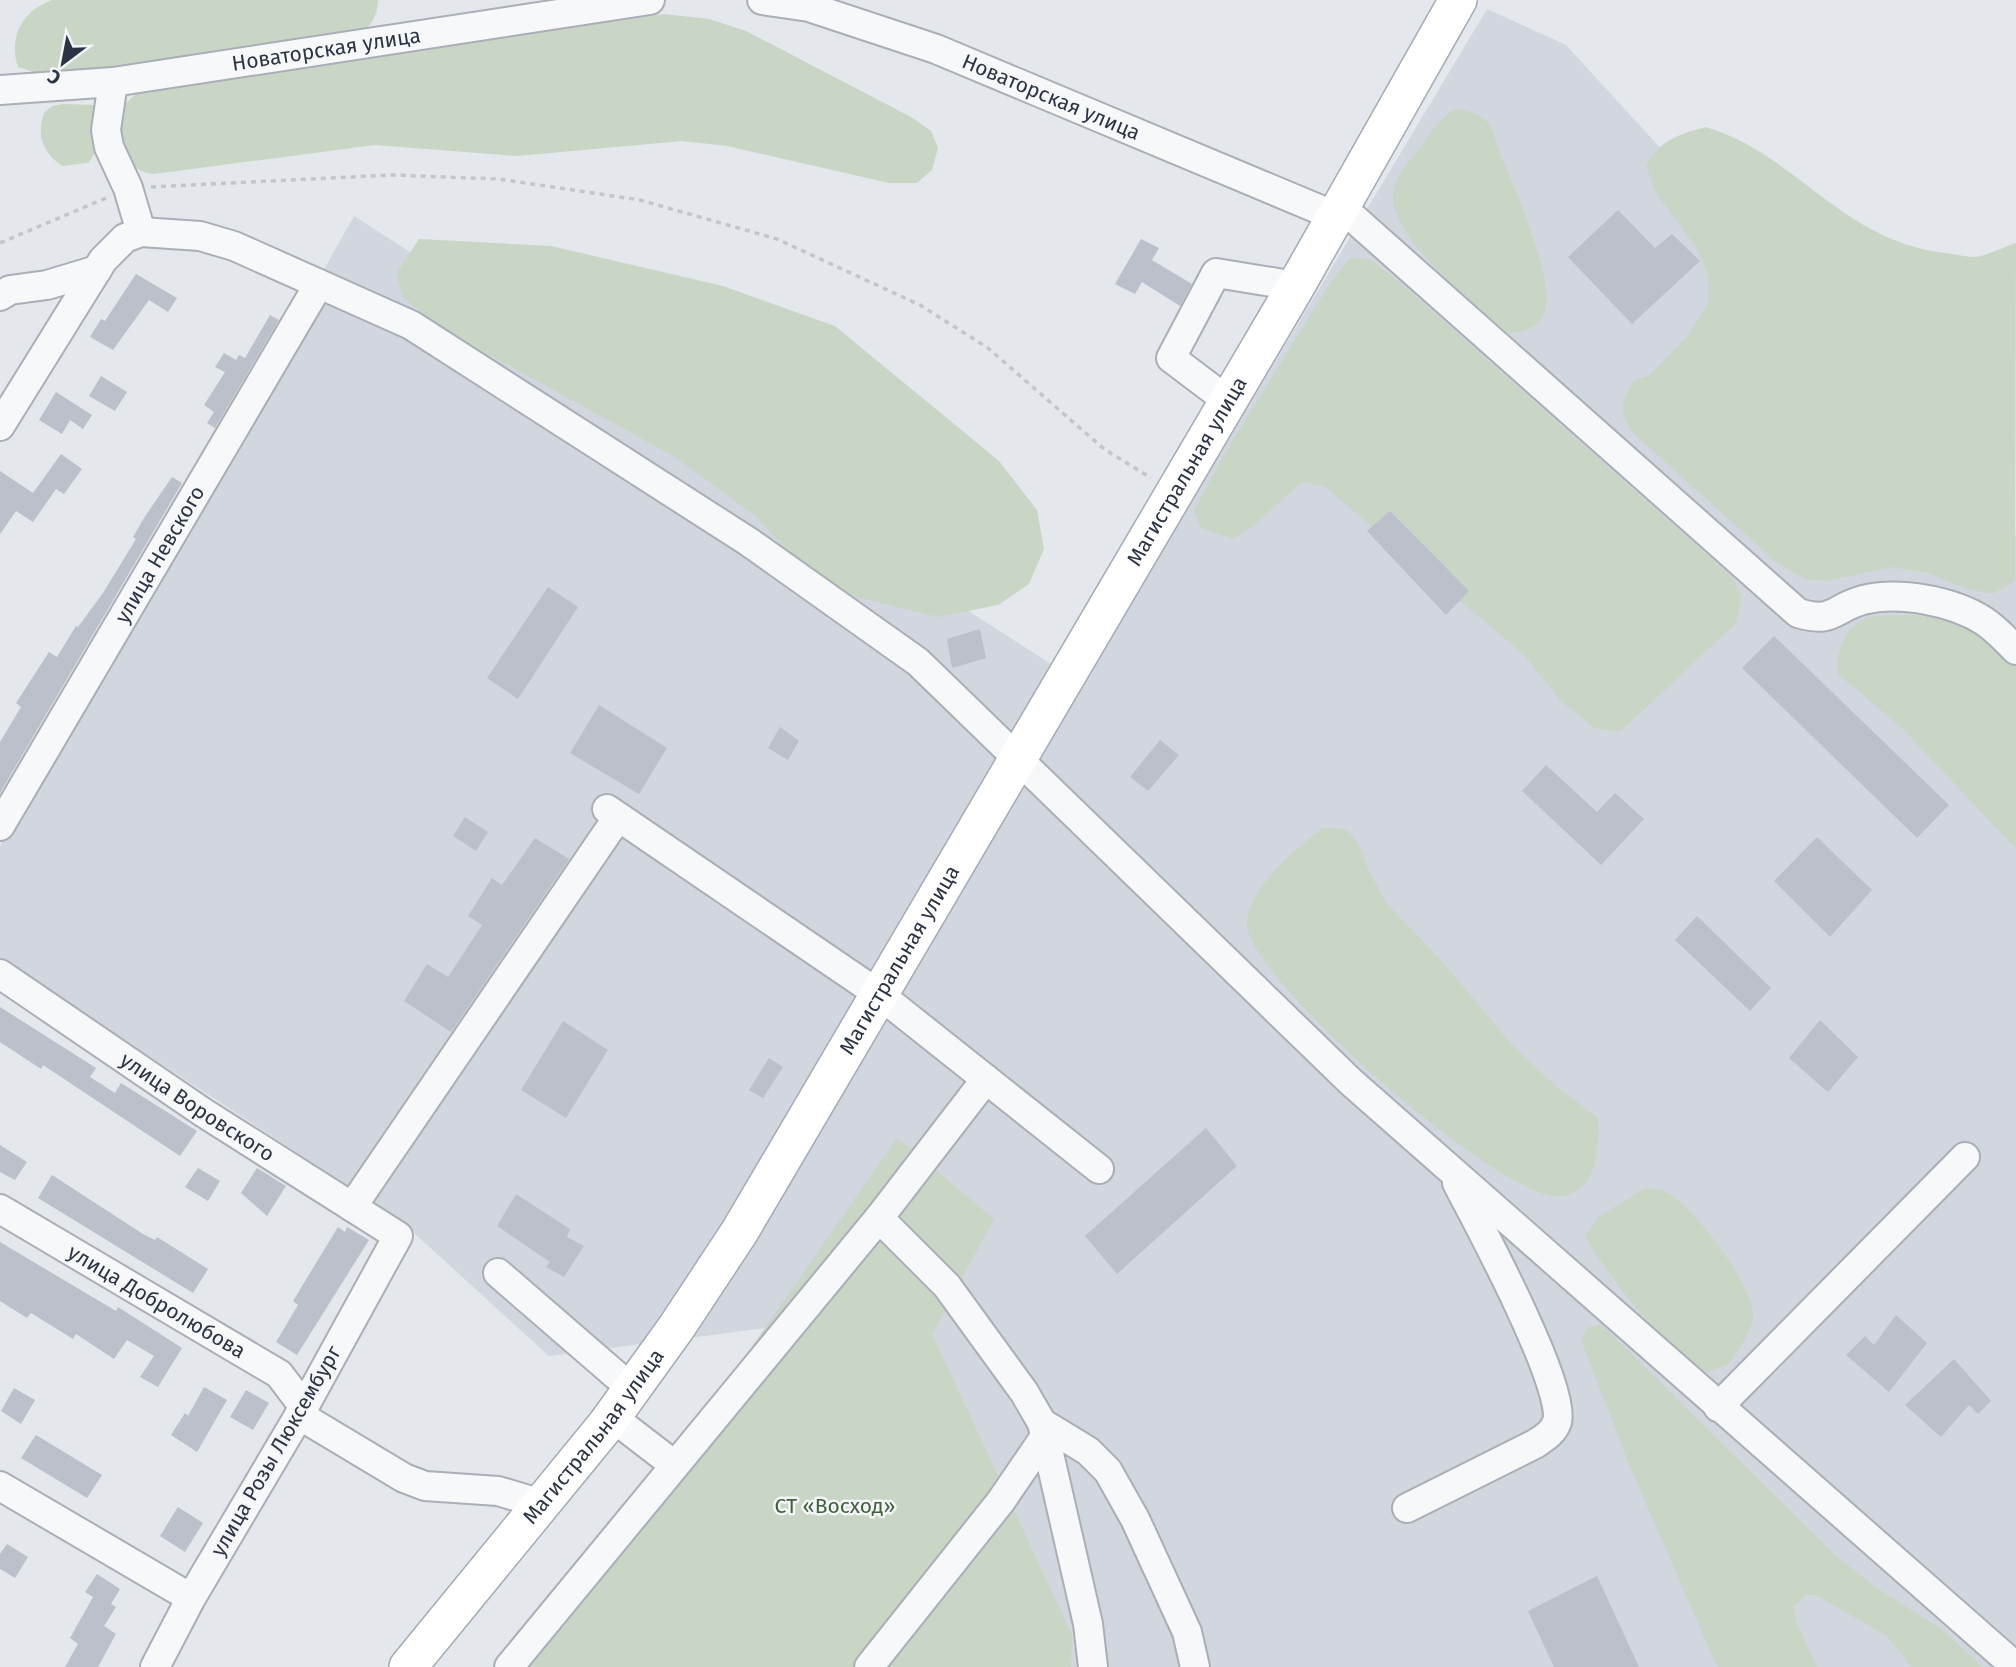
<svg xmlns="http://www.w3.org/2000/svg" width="2016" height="1667" font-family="'Fira Sans',sans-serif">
<rect width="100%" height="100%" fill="#e4e7ec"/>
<path fill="#d2d6de" d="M1487 9 1566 45 2016 536V1667H1021L898 1311 549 1356 402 1222 0 958V846L354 216 1082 684Z"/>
<g fill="#c9d6c5">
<path d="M52 0H378C377 18 371 27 355 36L89 73 40 74 18 67C8 37 22 11 52 0Z"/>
<path d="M664 14 709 19 746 31 911 117 931 131 938 148 932 170 917 183H889L727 146 682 141 517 156 375 145 154 174C109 169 103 110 142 91Z"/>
<path d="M63 104 95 105C104 122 100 149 88 163L62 166C43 152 36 136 44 113L52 106Z"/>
<path d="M1455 109C1465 110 1482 114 1488 123 1494 131 1496 144 1500 153 1514 188 1551 270 1546 306 1542 328 1525 333 1507 333 1476 303 1377 231 1395 184 1399 173 1409 162 1416 153 1428 136 1438 120 1455 109Z"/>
<path d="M1706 127C1796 154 1841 240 1944 253 1954 254 1966 257 1976 257 1988 255 2004 247 2016 243L2015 581 1992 594 1968 589 1928 573 1891 567 1828 581 1805 579 1776 562 1631 431C1619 411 1621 398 1635 380L1649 376 1688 335 1708 304V276L1697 249 1654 190 1646 165C1658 141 1682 133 1706 127Z"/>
<path d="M419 239 551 246 723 286 835 326 999 461 1037 510 1044 549 1029 584 998 605 938 617 845 594 789 552 755 516 675 457 446 331 402 297 396 274Z"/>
<path d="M1350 258 1370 259 1404 286 1732 577 1742 597 1736 623 1620 732 1594 728 1561 701 1523 654 1325 487 1303 482C1277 502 1262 522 1233 539L1201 528 1194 510 1222 458 1332 280Z"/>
<path d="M1909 615C1959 617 1981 633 2016 667V849L1903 729 1838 674C1834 654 1846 622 1870 617 1882 614 1897 616 1909 615Z"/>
<path d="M1323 828 1347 829 1361 848 1368 869 1387 904 1441 960 1513 1046 1558 1088 1598 1118C1599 1147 1599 1190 1562 1196 1507 1206 1251 981 1247 926 1245 890 1297 847 1323 828Z"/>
<path d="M897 1138 994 1219 932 1334 1072 1635 1071 1667H501L685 1443Z"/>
<path d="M1645 1188C1651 1189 1660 1189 1666 1192 1693 1205 1750 1282 1753 1312 1754 1331 1737 1351 1728 1365L1707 1372C1660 1343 1614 1284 1585 1237L1598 1217Z"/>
<path d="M1601 1324 1837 1557 1877 1588 1943 1630 1982 1667H1911L1887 1636 1816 1595H1806L1794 1606 1796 1621 1817 1667H1717L1628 1462 1581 1340 1587 1328Z"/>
</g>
<g fill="#bbc0ca">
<path d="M1618 210 1655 248 1672 234 1700 261 1632 324 1568 257Z"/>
<path d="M1141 239 1159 248 1152 260 1192 284 1180 306 1142 282 1135 294 1115 284Z"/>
<path d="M136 274 177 298 168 312 149 300 113 350 90 337 101 319 105 321Z"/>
<path d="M270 315 279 320 215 428 207 423 214 412 204 405 225 372 215 367 224 353 236 360 239 355 245 358Z"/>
<path d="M101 376 127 392 115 411 89 396Z"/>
<path d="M56 392 92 415 83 429 70 420 62 434 39 420Z"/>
<path d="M61 454 82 469 64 494 56 489 33 522 16 511 0 534V471L33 493Z"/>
<path d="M172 477 182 483 0 793V742L21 707 16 703 49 652 57 657 76 626 78 627 103 593 136 539 133 537 144 518Z"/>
<path d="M1390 511 1469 591 1446 615 1367 531Z"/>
<path d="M548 587 578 607 518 699 487 678Z"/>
<path d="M980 629 986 658 952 668 947 639Z"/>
<path d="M1774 636 1949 805 1917 838 1742 668Z"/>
<path d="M599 705 667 748 639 794 570 753Z"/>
<path d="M780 727 799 741 788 760 768 748Z"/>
<path d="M1160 740 1179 755 1148 791 1130 777Z"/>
<path d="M1546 765 1597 812 1615 793 1644 819 1601 865 1522 791Z"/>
<path d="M465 817 488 832 476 851 453 836Z"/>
<path d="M1817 837 1872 890 1830 937 1774 881Z"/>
<path d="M535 838 569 859 451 1032 404 1001 427 964 448 977 482 925 468 916 492 878 502 885Z"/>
<path d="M1697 916 1771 988 1750 1011 1675 940Z"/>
<path d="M0 1007 96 1068 90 1077 115 1093 121 1083 197 1131 180 1156 43 1065 41 1069 0 1042Z"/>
<path d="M1820 1020 1858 1057 1828 1092 1789 1058Z"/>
<path d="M563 1021 608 1050 566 1118 521 1090Z"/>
<path d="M769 1058 783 1067 763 1098 749 1090Z"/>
<path d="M1206 1128 1237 1166 1117 1274 1085 1236Z"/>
<path d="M0 1145 27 1162 15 1180 0 1172Z"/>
<path d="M198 1168 220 1181 208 1201 185 1187Z"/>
<path d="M257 1168 286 1186 267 1216 241 1193Z"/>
<path d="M52 1175 143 1234 155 1240 157 1237 208 1269 193 1293 38 1198Z"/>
<path d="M516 1194 570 1229 567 1237 584 1246 564 1277 546 1267 550 1262 497 1226Z"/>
<path d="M338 1227 345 1232 347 1227 369 1240 297 1355 276 1342 298 1305 293 1301Z"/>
<path d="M0 1242 116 1311 118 1307 182 1348 158 1387 140 1377 154 1356 127 1340 114 1359 76 1334 73 1339 31 1313 27 1318 0 1301Z"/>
<path d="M1896 1315 1927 1343 1889 1392 1846 1355 1865 1336 1874 1345Z"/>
<path d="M1954 1359 1991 1401 1978 1414 1969 1405 1941 1437 1905 1405Z"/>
<path d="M204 1387 227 1400 197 1452 171 1435 185 1413 188 1416Z"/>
<path d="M14 1388 35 1400 21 1424 1 1411Z"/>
<path d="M246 1390 269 1403 253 1430 230 1417Z"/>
<path d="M36 1435 102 1475 87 1498 21 1458Z"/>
<path d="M178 1507 203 1523 185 1552 160 1536Z"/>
<path d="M7 1544 28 1557 15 1578 0 1569V1554Z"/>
<path d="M97 1574 120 1589 111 1604 116 1607 104 1626 116 1634 98 1667H65L78 1644 70 1638 93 1597 85 1592Z"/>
<path d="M1597 1576 1639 1667H1554L1528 1611Z"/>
</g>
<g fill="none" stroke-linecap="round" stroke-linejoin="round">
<defs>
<g id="minor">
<path id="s1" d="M762 0 809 7 936 49 1335 216"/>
<path d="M113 82 106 130 109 147 128 188 141 232"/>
<path id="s2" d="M0 90 113 82 650 0"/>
<path d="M1340 206 1798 613C1834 624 1833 608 1863 600 1899 591 1953 601 1984 621 1996 629 2006 640 2016 650"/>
<path d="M0 296 10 290 47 285 97 270"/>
<path d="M1228 401 1171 358 1216 273 1296 286"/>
<path d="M0 426 103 260 125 238 141 232 200 236 234 246 411 325 749 542 918 662 1351 1082 2016 1667"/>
<path d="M607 809 880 995 1099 1169"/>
<path id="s3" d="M0 826 319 284"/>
<path id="s4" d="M0 974 204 1113 398 1236 304 1407 191 1598 155 1667"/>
<path d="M986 1079 879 1218 947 1286 1024 1392 1042 1423 1088 1624 1093 1667"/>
<path d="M352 1207 618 817"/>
<path id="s5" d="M0 1209 279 1374 304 1407"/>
<path d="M498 1273 632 1389"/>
<path d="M1718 1407 1965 1157"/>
<path d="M299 1415 404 1478 425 1486 498 1491 542 1504"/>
<path d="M612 1417 673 1464"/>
<path d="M1042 1423 1088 1451 1108 1471 1135 1519 1187 1632 1195 1667"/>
<path d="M0 1486 191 1598"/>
<path d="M1407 1508 1535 1444C1544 1438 1553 1433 1557 1422 1567 1388 1477 1221 1457 1183"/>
<path d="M509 1667 879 1218"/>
<path d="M869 1667 1001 1501 1044 1438"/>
</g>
<g id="major">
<path id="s6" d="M408 1667 606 1425 676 1328 740 1231 1296 286 1458 0"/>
</g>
</defs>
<use href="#minor" stroke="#a9aeb7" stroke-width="32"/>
<use href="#major" stroke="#a3abb8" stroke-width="40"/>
<g stroke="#c2c5cb" stroke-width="3.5" stroke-dasharray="5 5" stroke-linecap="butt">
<path d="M151 187 392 175 499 179 640 200 777 239 920 305 988 348 1104 449 1151 478"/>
<path d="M0 243 106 198"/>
</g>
<use href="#minor" stroke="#f7f8fa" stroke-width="28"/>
<use href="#major" stroke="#fff" stroke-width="37"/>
</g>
<g text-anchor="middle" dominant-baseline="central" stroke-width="5" stroke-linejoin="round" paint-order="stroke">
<g font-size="21" fill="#2b3445" stroke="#f4f6f9">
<text stroke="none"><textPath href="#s2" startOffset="329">Новаторская улица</textPath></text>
<text stroke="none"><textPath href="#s1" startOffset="306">Новаторская улица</textPath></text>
<text stroke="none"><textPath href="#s6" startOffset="1430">Магистральная улица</textPath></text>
<text stroke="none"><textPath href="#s3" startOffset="315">улица Невского</textPath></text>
<text stroke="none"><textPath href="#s6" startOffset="863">Магистральная улица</textPath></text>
<text stroke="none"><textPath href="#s4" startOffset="238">улица Воровского</textPath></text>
<text stroke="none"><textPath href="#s5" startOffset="182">улица Добролюбова</textPath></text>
<text stroke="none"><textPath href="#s6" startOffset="296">Магистральная улица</textPath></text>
<text transform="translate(276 1451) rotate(-60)">улица Розы Люксембург</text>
</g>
<g font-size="21" fill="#3f6138" stroke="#f4f6f9">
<text x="835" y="1506">СТ «Восход»</text>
</g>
</g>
<g transform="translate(63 63) rotate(212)" stroke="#f4f6f9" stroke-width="5" paint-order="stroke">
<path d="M0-5L12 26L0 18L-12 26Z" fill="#2b3445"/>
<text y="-10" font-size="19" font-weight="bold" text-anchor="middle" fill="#2b3445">С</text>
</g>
</svg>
